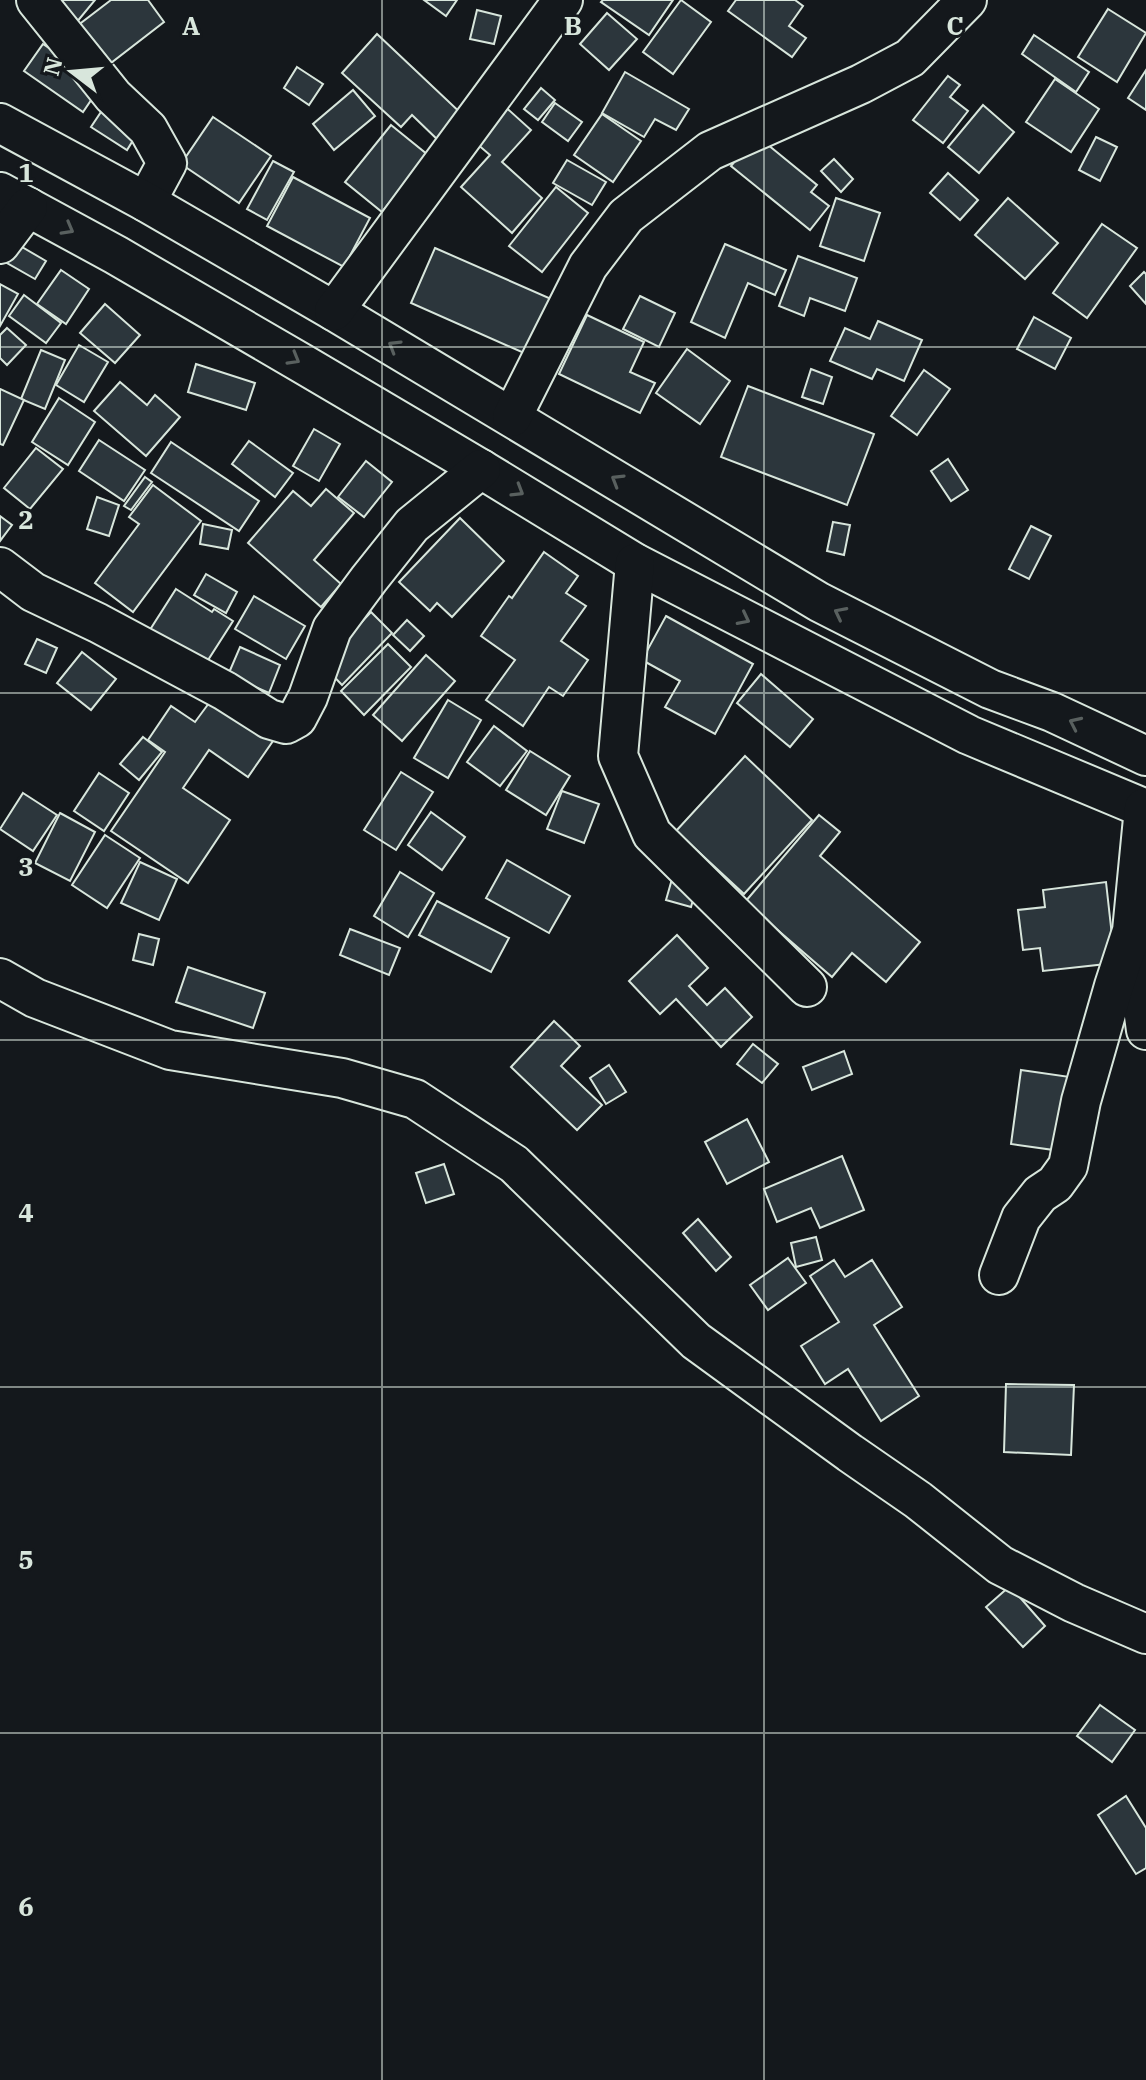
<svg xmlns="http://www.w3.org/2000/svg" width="1146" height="2080" font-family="'IBM Plex Serif',serif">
<rect width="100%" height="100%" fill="#14181c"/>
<g fill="#2c363c" stroke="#d8e6dc" stroke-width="2">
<path d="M49 0H95L76 23Z"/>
<path d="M111 0H148L164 22 107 66 77 26Z"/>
<path d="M424 0H457L446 16Z"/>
<path d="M603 0H673L649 35 601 2Z"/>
<path d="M681 0 711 22 673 74 643 52Z"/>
<path d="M736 0H795L803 6 789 26 806 38 792 57 728 11Z"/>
<path d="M1108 9 1146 33 1117 82 1078 57Z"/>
<path d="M477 10 501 16 494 44 470 39Z"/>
<path d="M607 13 637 39 609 70 580 44Z"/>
<path d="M377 34 466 118 442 144 412 115 401 127 342 73Z"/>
<path d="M1034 35 1089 72 1076 92 1022 54Z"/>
<path d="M43 44 102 84 83 112 24 71Z"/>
<path d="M297 67 323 84 309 105 284 88Z"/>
<path d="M1146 70V110L1128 98Z"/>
<path d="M625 72 689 109 676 130 655 119 644 137 602 113Z"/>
<path d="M948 76 960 85 950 97 968 111 943 143 913 120Z"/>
<path d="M1055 79 1099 109 1071 152 1026 122Z"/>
<path d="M541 88 555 100 538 120 524 109Z"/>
<path d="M353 90 375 116 334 150 313 124Z"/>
<path d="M500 102 531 130 502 162 542 198 512 233 461 187 490 155 469 137Z"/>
<path d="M555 103 582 122 568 141 542 122Z"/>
<path d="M983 105 1014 132 979 173 948 147Z"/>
<path d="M105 106 140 129 127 150 91 127Z"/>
<path d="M602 114 641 141 613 182 574 155Z"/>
<path d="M213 117 271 156 239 203 181 164Z"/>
<path d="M391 125 428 155 382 212 345 182Z"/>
<path d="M756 135 817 185 811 192 829 206 810 230 731 166Z"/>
<path d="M1096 137 1117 147 1100 181 1079 170Z"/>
<path d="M834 159 853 179 841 192 821 171Z"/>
<path d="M567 160 606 182 592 205 553 183Z"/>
<path d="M273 161 294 172 267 220 247 209Z"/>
<path d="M948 173 978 200 960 220 930 193Z"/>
<path d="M293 177 370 218 344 267 267 226Z"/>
<path d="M556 187 588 213 542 272 509 246Z"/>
<path d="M836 198 880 213 864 261 820 246Z"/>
<path d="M1008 198 1058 243 1025 279 975 235Z"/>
<path d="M1102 224 1137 248 1087 318 1053 293Z"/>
<path d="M10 240 46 261 35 279 0 259Z"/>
<path d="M725 244 786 270 775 295 748 283 725 338 691 322Z"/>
<path d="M435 248 558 302 533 357 411 303Z"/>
<path d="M798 256 857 278 845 311 810 298 804 316 779 306Z"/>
<path d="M61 270 89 289 66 324 37 304Z"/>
<path d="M1144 272 1146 274V304L1130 286Z"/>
<path d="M0 284 18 294 0 326Z"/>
<path d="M24 295 61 323 46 343 9 316Z"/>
<path d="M640 296 675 313 659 347 623 329Z"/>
<path d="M105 304 140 335 115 363 80 333Z"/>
<path d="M587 315 644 342 630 372 655 383 640 413 559 374Z"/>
<path d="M1034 317 1071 338 1055 369 1017 349Z"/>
<path d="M878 321 922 340 904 381 877 369 872 379 830 361 845 328 870 339Z"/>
<path d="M7 328 26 345 7 365 0 358V335Z"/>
<path d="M79 345 108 362 84 402 56 385Z"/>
<path d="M687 349 730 381 700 424 656 393Z"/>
<path d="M41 350 65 360 45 409 21 399Z"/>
<path d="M196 364 255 383 246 410 188 392Z"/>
<path d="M811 369 832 377 823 404 802 397Z"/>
<path d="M924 370 950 389 917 435 891 416Z"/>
<path d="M120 382 147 405 155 395 180 417 146 456 94 411Z"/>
<path d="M748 386 874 434 847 505 721 457Z"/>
<path d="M0 389 24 400 3 445 0 444Z"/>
<path d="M59 398 95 422 68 465 32 442Z"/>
<path d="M314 429 340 444 319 481 293 466Z"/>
<path d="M99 440 145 470 124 501 79 471Z"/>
<path d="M249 441 293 473 275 497 232 464Z"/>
<path d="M171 442 259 501 239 531 151 473Z"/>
<path d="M36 448 63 469 30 509 4 488Z"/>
<path d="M948 459 968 490 951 501 931 471Z"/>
<path d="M366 461 392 482 364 517 338 497Z"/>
<path d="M145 477 152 482 131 510 124 506Z"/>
<path d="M153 485 201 521 133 612 95 583 139 524 129 517Z"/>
<path d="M326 489 354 513 314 560 341 584 321 607 248 543 293 491 311 506Z"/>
<path d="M97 497 119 505 109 536 87 529Z"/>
<path d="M0 516 12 525 0 541Z"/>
<path d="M460 518 504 561 452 617 437 603 430 611 399 582Z"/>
<path d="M833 522 850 525 844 555 827 551Z"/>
<path d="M203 524 232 530 228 549 200 544Z"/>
<path d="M1031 526 1051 536 1029 579 1009 569Z"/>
<path d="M544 552 578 576 566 593 586 606 561 641 588 660 563 696 549 687 523 726 486 700 515 660 481 636 509 596 512 598Z"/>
<path d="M206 574 237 592 226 613 194 595Z"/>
<path d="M176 589 212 612 214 609 233 621 201 671 146 636Z"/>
<path d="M254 596 305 626 286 659 235 629Z"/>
<path d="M371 612 392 633 342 685 322 664Z"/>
<path d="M666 616 753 664 715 734 665 707 680 681 642 660Z"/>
<path d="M407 620 424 636 410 651 393 635Z"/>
<path d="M37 639 57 648 46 673 25 664Z"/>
<path d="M388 644 411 667 364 715 341 691Z"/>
<path d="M240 647 280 665 269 693 228 675Z"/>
<path d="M82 652 116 679 91 710 57 683Z"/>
<path d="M426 655 455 681 402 741 373 715Z"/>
<path d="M761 674 813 719 790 747 737 703Z"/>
<path d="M212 699 273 741 248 777 209 750 183 788 230 820 188 883 111 831 165 752 148 740 171 706 195 722Z"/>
<path d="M448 700 481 720 448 778 414 758Z"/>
<path d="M494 726 527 751 500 786 467 762Z"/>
<path d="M143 737 162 752 139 780 120 764Z"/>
<path d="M530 751 570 776 546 815 506 790Z"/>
<path d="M745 756 812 820 744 894 676 831Z"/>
<path d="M401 772 433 792 396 850 364 830Z"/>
<path d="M99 773 129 793 104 831 74 811Z"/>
<path d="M562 791 599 804 584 843 547 829Z"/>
<path d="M23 793 57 815 33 851 0 829Z"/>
<path d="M431 812 465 837 442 870 408 845Z"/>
<path d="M60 813 95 832 70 881 35 863Z"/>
<path d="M819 815 840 832 820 856 920 942 886 982 852 953 832 977 745 902Z"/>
<path d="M105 835 140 858 107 908 72 885Z"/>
<path d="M507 860 570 896 549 933 486 898Z"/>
<path d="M140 862 177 879 159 920 121 903Z"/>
<path d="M400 872 434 893 408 937 374 916Z"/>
<path d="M672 879 697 886 691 907 666 900Z"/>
<path d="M1106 882 1115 963 1043 971 1040 948 1023 950 1018 910 1045 907 1043 890Z"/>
<path d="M437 901 509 938 491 972 419 935Z"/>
<path d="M350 929 400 948 389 975 340 955Z"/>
<path d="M139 934 159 939 153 965 133 960Z"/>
<path d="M677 935 708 968 689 986 707 1005 725 988 752 1017 721 1047 676 999 660 1014 629 981Z"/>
<path d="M188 967 265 993 253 1028 176 1002Z"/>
<path d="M554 1021 580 1046 561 1066 602 1105 577 1130 511 1067Z"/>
<path d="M753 1044 778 1064 762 1083 737 1064Z"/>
<path d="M844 1051 852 1074 812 1090 803 1067Z"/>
<path d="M609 1065 626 1092 606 1104 590 1078Z"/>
<path d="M1021 1070 1070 1077 1061 1151 1011 1144Z"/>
<path d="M747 1119 769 1162 727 1184 705 1142Z"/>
<path d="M842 1156 864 1210 820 1228 811 1208 777 1222 764 1189Z"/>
<path d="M444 1164 454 1194 426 1203 416 1173Z"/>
<path d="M698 1219 731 1257 716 1271 683 1233Z"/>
<path d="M816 1237 822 1260 796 1267 791 1243Z"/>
<path d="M788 1258 806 1283 768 1310 750 1285Z"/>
<path d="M834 1260 845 1277 872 1260 902 1307 874 1325 919 1396 881 1421 848 1369 825 1384 801 1346 839 1322 810 1276Z"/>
<path d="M1006 1384 1074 1385 1071 1455 1004 1452Z"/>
<path d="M1010 1586 1045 1626 1023 1647 986 1607Z"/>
<path d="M1100 1705 1135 1730 1112 1762 1077 1736Z"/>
<path d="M1126 1796 1146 1828V1868L1136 1874 1098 1815Z"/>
</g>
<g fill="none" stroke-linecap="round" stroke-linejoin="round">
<defs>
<g id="minor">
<path d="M36 0 113 96 148 129 167 163 146 202"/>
<path d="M0 123 146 202 334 311 819 602 990 689 1052 712 1146 756"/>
<path d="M0 192 116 255 303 364 481 469 635 563 969 735 1146 809"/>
<path d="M0 244 28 207"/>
<path d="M334 311 563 0"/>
<path d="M512 417 588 266 626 216 710 151 861 84 910 58 967 0"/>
<path d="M635 563 618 756 652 834 807 987"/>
<path d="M0 567 33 592 98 623 225 691 269 719 286 724 297 718 308 697 332 629 369 579 412 525 481 469"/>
<path d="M1133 938 1146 1030"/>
<path d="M0 978 35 998 170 1050 342 1078 415 1099 514 1164 696 1341 850 1453 918 1500 1000 1565 1074 1603 1146 1634"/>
<path d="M999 1275 1021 1218 1040 1194 1055 1184 1068 1166 1081 1101 1114 986 1132 931 1144 808"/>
</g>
</defs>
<use href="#minor" stroke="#d8e6dc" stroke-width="42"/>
<use href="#minor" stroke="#14181c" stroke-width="38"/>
</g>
<defs><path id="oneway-chevron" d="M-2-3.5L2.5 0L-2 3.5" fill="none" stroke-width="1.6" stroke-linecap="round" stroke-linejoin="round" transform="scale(2)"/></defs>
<g stroke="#59605f">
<use href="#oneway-chevron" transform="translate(68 229) rotate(29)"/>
<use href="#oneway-chevron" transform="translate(394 346) rotate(-149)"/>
<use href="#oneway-chevron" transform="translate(294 359) rotate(30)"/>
<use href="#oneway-chevron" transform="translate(617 480) rotate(-149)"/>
<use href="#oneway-chevron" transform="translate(518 491) rotate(31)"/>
<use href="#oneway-chevron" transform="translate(840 613) rotate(-153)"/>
<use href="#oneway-chevron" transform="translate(744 619) rotate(27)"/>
<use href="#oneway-chevron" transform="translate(1075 723) rotate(-155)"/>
</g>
<path fill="none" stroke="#d8e6dc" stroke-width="2" stroke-opacity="0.55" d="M382 0V2080M764 0V2080M0 347H1146M0 693H1146M0 1040H1146M0 1387H1146M0 1733H1146"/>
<g font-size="26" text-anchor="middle" font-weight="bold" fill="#d8e6dc" stroke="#14181c" stroke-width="6" stroke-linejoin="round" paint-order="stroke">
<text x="191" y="35">A</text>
<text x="573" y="35">B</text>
<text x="955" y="35">C</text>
<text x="26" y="182">1</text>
<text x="26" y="529">2</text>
<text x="26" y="876">3</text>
<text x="26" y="1222">4</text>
<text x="26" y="1569">5</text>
<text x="26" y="1916">6</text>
</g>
<g transform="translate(72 72) rotate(286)" stroke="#14181c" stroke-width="6" paint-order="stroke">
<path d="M0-6L14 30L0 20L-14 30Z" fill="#d8e6dc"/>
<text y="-12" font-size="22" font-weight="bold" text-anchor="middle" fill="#d8e6dc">N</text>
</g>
</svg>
